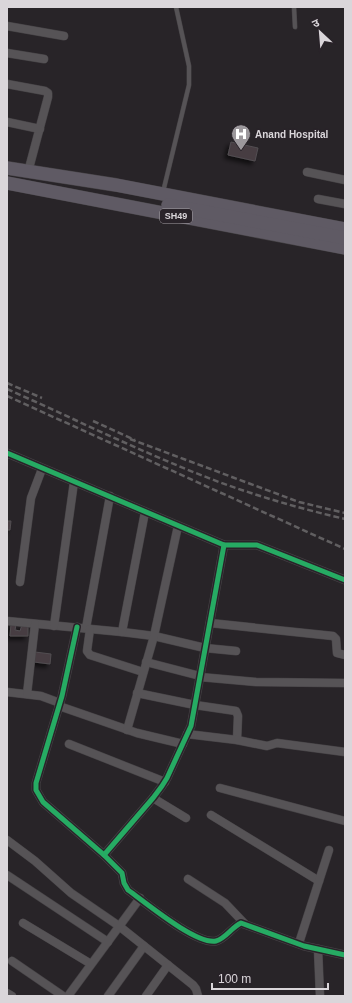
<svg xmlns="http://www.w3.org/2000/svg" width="352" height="1003" font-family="Arial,'Noto Sans Devanagari',sans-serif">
<defs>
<filter id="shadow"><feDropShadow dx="-3.5" dy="3.5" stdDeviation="2" flood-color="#0009"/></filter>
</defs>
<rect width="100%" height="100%" fill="#282428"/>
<g fill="#463c43" stroke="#524e51" filter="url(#shadow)">
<path d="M231 142 258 148 255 161 228 155Z"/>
<path d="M7 521H11L10 530H7Z"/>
<path d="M11 624H16L15 630 20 631 22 625 28 626V636H10Z"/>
<path d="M35 652 51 654 50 664 34 662Z"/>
</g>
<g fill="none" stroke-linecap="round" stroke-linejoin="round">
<defs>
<g id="service">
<path d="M294 7 295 27"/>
<path d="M163 192 189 85V66L176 7"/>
</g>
<g id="minor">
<path d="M7 26 64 36"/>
<path d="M7 53 44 59"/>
<path d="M7 84 45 91 48 93V97L28 172"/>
<path d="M7 122 40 129"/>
<path d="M307 172 345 180"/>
<path d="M318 199 345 204"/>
<path d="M7 453 224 545H257L345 580"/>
<path d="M20 582 31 498 42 469"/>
<path d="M7 621 122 632 154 636 205 648 236 651"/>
<path d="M210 623 333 636 336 639 337 653 345 655"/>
<path d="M54 626 74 482"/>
<path d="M77 627 62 696 36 783V790L43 802 104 855 122 873 124 883 128 890C145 902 196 945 216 941 225 939 232 927 241 923L304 946 345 955"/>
<path d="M86 628 110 496"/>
<path d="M90 629 87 651 90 655 143 672"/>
<path d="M122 632 145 512"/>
<path d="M146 662 200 676"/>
<path d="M200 677 256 682 345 683"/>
<path d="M7 692 41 696 60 703"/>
<path d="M137 693 195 705 236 711 238 716 237 740"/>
<path d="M27 694 35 624"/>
<path d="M59 706 137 733 183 744"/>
<path d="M127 730 154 636 178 526"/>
<path d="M187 734 237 740 267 746 277 743 345 752"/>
<path d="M69 744 165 782"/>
<path d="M220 788 345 821"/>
<path d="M153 798 186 818"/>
<path d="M211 815 319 881"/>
<path d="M7 840 35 861 71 893 119 926 193 985 196 989 198 996"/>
<path d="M104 855 153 798 162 786 167 778 191 726 224 545"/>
<path d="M7 875 108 942"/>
<path d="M188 879 225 903 245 924"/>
<path d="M23 923 91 964"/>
<path d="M299 943 329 850"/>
<path d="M318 949 320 996"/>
<path d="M12 961 63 996"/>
<path d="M7 993 12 996"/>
<path d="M68 996 140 898"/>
<path d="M108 996 144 946"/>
<path d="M146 996 168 965"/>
</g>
<g id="primary">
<path d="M7 168 116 185 345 229"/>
<path d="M7 183 345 248"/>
<path d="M168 205 345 238"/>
</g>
</defs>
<use href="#service" stroke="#454245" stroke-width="5"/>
<use href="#minor" stroke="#454245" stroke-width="9"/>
<use href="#primary" stroke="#454245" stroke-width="14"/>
<use href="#service" stroke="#565356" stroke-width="4"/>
<use href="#minor" stroke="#565356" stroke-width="8"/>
<use href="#primary" stroke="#5f5a64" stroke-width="13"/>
<g stroke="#615f61" stroke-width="2.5" stroke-dasharray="6 3" stroke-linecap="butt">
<path d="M7 383 42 398"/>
<path d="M7 389C77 420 147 455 219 482 260 497 302 509 345 519"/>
<path d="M7 396 345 549"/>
<path d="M93 421 135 440"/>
<path d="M130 439 299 502 345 513"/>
</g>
<defs>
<g id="cycleway">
<path d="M7 453 224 545H257L345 580"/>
<path d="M77 627 62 696 36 783V790L43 802 104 855 122 873 124 883 128 890C145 902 196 945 216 941 225 939 232 927 241 923L304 946 345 955"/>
<path d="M104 855 153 798 162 786 167 778 191 726 224 545"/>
</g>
</defs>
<use href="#cycleway" stroke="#292329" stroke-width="8"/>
<use href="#cycleway" stroke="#26ab63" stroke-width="5"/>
</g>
<defs>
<symbol id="hospital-pin" viewBox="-11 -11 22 30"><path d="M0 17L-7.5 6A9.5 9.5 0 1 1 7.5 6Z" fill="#9c989c" stroke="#292329"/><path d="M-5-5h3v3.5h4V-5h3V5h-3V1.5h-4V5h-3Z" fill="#fff"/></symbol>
</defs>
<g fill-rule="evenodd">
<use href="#hospital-pin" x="230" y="123" width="22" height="30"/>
</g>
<g text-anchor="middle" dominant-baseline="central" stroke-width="3" stroke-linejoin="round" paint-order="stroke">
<rect fill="#292329" stroke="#a5a0a5" stroke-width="1" x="160" y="209" width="32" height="14" rx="3"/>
<g font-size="9" font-weight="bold" fill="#dad6da">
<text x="176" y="216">SH49</text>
</g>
<g font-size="10" font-weight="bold" fill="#dad6da" stroke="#292329" text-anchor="start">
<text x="255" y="134">Anand Hospital</text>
</g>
</g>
<rect width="352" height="1003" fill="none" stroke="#dad6da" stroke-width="16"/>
<g transform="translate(320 32) rotate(334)" stroke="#292329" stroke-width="3" paint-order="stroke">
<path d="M0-3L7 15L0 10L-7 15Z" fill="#dad6da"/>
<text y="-6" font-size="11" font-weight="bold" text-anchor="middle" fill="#dad6da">उ</text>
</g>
<path d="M212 983v6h116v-6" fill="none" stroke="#dad6da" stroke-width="2"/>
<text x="218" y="983" font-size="12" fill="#dad6da" stroke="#292329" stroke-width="3" paint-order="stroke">100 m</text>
</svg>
